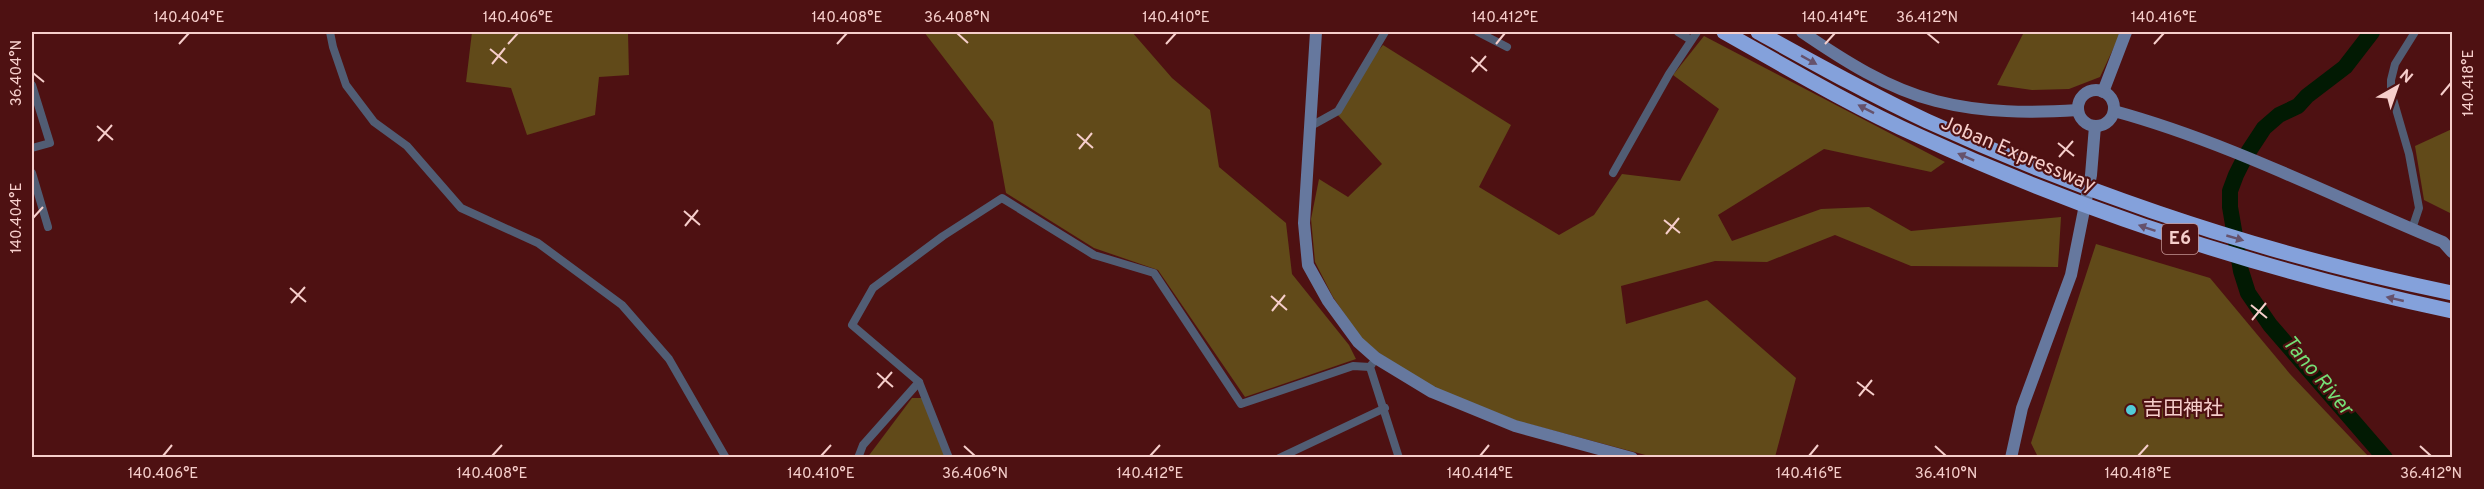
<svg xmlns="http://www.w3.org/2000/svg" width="2484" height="489" font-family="Overpass,'Noto Sans JP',sans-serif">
<rect width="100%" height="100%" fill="#4e1112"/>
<g fill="#614a19">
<path d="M472 32H628L629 75 599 77 595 115 527 135 511 88 466 82Z"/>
<path d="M924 32H1132L1172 78 1210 110 1219 167 1286 223 1292 274 1349 345 1356 359 1245 397 1158 270 1094 248 1006 193 993 122Z"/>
<path d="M2024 32H2121L2100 77 2069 89 2032 90 1997 85Z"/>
<path d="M1704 36 1945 162 1931 172 1824 149 1718 215 1732 241 1821 209 1869 207 1911 231 2061 217 2058 267 1911 266 1835 235 1767 262 1715 261 1621 286 1626 324 1707 300 1796 378 1775 457H1724L1719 455 1717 458 1653 457 1517 421 1434 388 1379 353 1360 337 1333 297 1315 262 1311 219 1319 179 1348 197 1382 164 1336 113 1361 71 1383 45 1511 125 1479 187 1559 235 1594 215 1622 174 1680 181 1719 109 1673 75Z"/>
<path d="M2452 129V214L2424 200 2415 146Z"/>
<path d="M2096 244 2210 278 2290 374 2369 457H2038L2031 443Z"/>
<path d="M912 398H922L945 457 867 458Z"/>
</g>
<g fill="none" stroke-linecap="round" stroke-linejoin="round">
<path stroke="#021a03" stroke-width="16" d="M2372 32 2345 67 2307 96 2298 106 2279 115 2264 128 2245 157 2236 175 2230 191V207L2241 271 2248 293 2270 325 2385 458"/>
<g stroke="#515d74" stroke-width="8">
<path d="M330 32 333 47 346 85 374 122 407 146 461 208 538 243 622 305 669 359 726 458"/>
<path d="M1478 32 1507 47"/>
<path d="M1678 32 1691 40"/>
<path d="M32 85 50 143 32 148"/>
<path d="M1311 126 1338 111 1385 32"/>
<path d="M32 173 48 227"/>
<path d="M1613 173 1669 74 1697 32"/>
<path d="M2412 229 2419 208 2409 154 2391 92V80L2395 64 2415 32"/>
<path d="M1372 364 1370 367 1399 458"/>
<path d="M858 458 863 445 919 382"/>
<path d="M949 458 919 382 852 325 873 288 943 236 1002 198 1094 255 1154 273 1241 404 1353 366 1370 367"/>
<path d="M1279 458 1385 408"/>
</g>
<g stroke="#66789e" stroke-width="12">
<path d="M1316 32 1304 223 1308 265 1328 301 1358 342 1376 358 1432 392 1515 426 1632 458"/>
<path d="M1802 32C1843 60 1888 89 1936 101 1983 113 2030 113 2078 110"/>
<circle cx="2096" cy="108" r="18"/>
<path d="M2103 92 2126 32"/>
<path d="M2114 111C2228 142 2334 197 2443 242L2452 252"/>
<path d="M2011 458 2022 408 2071 275 2091 175 2095 126"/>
</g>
<g stroke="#84a1db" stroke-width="15">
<path d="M1724 32C1788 68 1852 106 1919 136 2090 215 2269 272 2452 311"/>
<path d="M1758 32C1814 63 1869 94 1927 121 2096 198 2271 256 2452 293"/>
</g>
</g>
<defs><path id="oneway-solid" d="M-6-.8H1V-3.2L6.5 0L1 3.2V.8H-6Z" transform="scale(1.5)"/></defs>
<g fill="#66526c">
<use href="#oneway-solid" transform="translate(1809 60) rotate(29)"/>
<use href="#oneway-solid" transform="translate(1866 109) rotate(-153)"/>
<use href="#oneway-solid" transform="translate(1966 157) rotate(-156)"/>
<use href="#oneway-solid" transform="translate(2147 228) rotate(-161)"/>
<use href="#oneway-solid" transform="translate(2235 238) rotate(16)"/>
<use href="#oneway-solid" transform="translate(2395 299) rotate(-167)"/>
</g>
<path fill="none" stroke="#f6cecb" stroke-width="2" d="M957 33 968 43M1927 33 1939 43M179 44 189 33M508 44 518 33M837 44 847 33M1166 44 1176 33M1496 44 1505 33M1825 44 1835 33M2154 44 2164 33M490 49 507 63M1471 57 1487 71M492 64 505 48M1472 72 1486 56M33 73 44 82M2441 95 2451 83M97 126 113 140M1077 134 1093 148M98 141 112 125M2058 143 2074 156M1079 149 1092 133M2059 157 2073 141M684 211 700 225M33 218 43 207M1664 220 1680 233M685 226 698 210M1666 234 1679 218M290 288 306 302M1271 296 1287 310M291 303 305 287M2251 305 2267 318M1272 311 1285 295M2252 320 2266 303M877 373 893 387M1857 382 1874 395M878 388 892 372M1859 396 1872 380M964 446 975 456M1935 446 1946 456M2420 446 2431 456M163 456 172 445M492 456 502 445M821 456 831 445M1150 456 1160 445M1480 456 1489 445M1809 456 1818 445M2138 456 2148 445"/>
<circle fill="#52cbd7" stroke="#4e1112" stroke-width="2" cx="2131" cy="410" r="6"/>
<g text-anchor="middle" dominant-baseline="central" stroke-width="4.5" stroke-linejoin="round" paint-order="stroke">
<rect fill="#4e1112" stroke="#c49594" stroke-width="1.5" x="2162" y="224" width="36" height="30" rx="4.5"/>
<g font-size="18" font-weight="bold" fill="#f6cecb">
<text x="2180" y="239">E6</text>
</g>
<g font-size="20" fill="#f6cecb" stroke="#4e1112">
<text transform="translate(2018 155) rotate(23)">Joban Expressway</text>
</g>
<g font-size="20" fill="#f6cecb" stroke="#4e1112" text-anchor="start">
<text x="2143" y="410">吉田神社</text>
</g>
<g font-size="21" font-style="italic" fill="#75df76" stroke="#4e1112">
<text transform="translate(2317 376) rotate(50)">Tano River</text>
</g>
</g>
<rect width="2484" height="489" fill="none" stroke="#4e1112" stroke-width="66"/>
<g transform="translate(2397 87) rotate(40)" stroke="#4e1112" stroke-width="4.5" paint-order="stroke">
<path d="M0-4.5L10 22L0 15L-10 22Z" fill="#f6cecb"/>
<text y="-9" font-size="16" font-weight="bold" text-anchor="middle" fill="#f6cecb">N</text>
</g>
<rect x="33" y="33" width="2418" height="423" fill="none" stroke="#f6cecb" stroke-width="2"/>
<g font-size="15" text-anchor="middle" fill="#f6cecb">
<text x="189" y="22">140.404°E</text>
<text x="518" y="22">140.406°E</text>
<text x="847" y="22">140.408°E</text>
<text x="957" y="22">36.408°N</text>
<text x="1176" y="22">140.410°E</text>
<text x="1505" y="22">140.412°E</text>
<text x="1835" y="22">140.414°E</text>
<text x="1927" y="22">36.412°N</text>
<text x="2164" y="22">140.416°E</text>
<text transform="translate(16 73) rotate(-90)" y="5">36.404°N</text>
<text transform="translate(2468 83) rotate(-90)" y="5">140.418°E</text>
<text transform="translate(16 218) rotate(-90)" y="5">140.404°E</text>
<text x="163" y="478">140.406°E</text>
<text x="492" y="478">140.408°E</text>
<text x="821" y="478">140.410°E</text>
<text x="975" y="478">36.406°N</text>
<text x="1150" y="478">140.412°E</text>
<text x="1480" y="478">140.414°E</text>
<text x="1809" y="478">140.416°E</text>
<text x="1946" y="478">36.410°N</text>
<text x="2138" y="478">140.418°E</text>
<text x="2431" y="478">36.412°N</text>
</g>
</svg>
